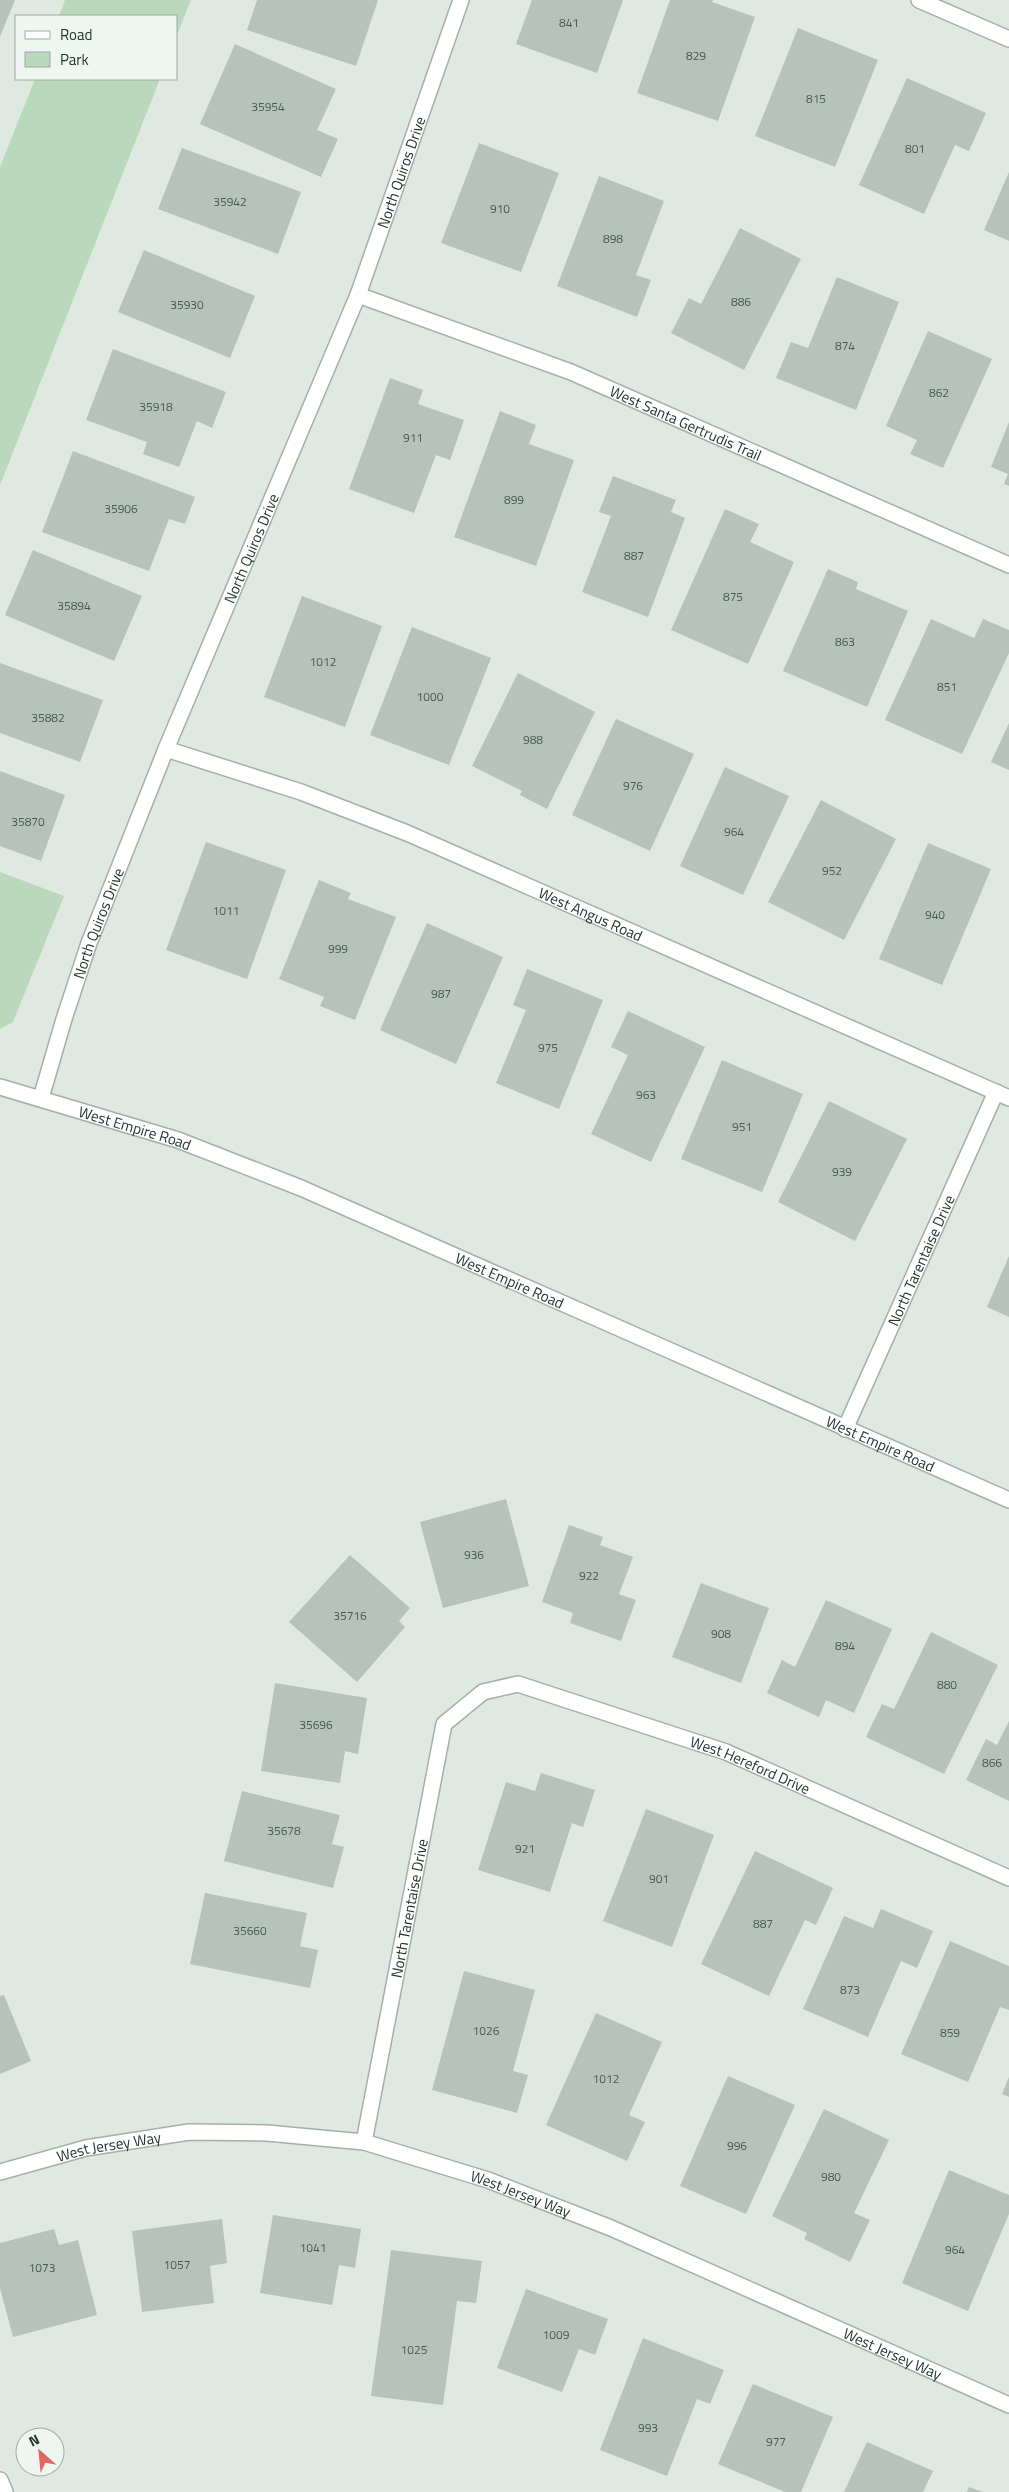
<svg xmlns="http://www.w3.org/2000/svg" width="1009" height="2492" font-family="'Titillium Web',sans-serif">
<rect width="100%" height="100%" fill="#dfe9e2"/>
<g fill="#bad8bb">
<path d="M65 0H191L176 37V16H59Z"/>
<path d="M35 79H160L0 485V167Z"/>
<path d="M0 872 64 896 13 1022 0 1029Z"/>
</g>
<g fill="#b5c3bb">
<path d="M0 0H15L0 37Z"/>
<path d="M257 0H378L356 66 247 30Z"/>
<path d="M532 0H623L597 73 516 44Z"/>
<path d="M670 0H713L712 2 755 17 718 121 637 93Z"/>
<path d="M798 28 878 60 835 167 755 136Z"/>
<path d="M235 44 336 89 317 130 338 139 321 177 200 124Z"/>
<path d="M907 78 986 113 969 151 955 145 924 214 859 185Z"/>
<path d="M479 143 559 173 521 272 441 243Z"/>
<path d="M182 148 301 192 278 254 158 209Z"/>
<path d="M1009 172V241L984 230Z"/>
<path d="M599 176 664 201 636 275 651 280 637 317 557 286Z"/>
<path d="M740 228 801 259 744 370 671 333 689 298 701 304Z"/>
<path d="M144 250 255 296 230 358 118 312Z"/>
<path d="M837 277 899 302 856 410 776 378 791 342 808 348Z"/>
<path d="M928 331 992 359 943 468 910 454 917 440 886 426Z"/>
<path d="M113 349 226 392 212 428 197 421 179 467 143 454 147 442 86 420Z"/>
<path d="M390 378 423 390 418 404 464 420 450 460 436 455 414 513 349 489Z"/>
<path d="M500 411 536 425 529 444 574 460 536 566 454 537Z"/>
<path d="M1009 422V486L1004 484 1008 474 991 467Z"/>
<path d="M73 451 195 497 185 524 169 519 149 571 42 532Z"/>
<path d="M613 476 676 500 671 512 685 518 648 617 582 592 611 516 599 512Z"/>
<path d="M725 509 759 524 750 542 794 562 748 664 671 630Z"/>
<path d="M33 550 142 596 114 661 5 615Z"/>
<path d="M828 569 858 582 856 589 908 611 867 707 783 671Z"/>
<path d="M302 596 382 626 345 727 264 697Z"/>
<path d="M931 619 974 638 983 619 1009 630V653L962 754 885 720Z"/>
<path d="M412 627 491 658 449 765 370 735Z"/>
<path d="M0 663 103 700 80 762 0 733Z"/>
<path d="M518 673 595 712 547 809 520 795 522 791 472 766Z"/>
<path d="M616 719 694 754 650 851 572 815Z"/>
<path d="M1009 723V770L991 762Z"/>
<path d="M725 767 789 796 743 895 680 866Z"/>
<path d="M0 771 65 795 41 861 0 846Z"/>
<path d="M821 800 896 839 844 940 768 902Z"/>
<path d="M206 842 286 870 247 979 166 950Z"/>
<path d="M928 843 991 869 942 985 879 959Z"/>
<path d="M319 880 351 893 348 899 396 917 355 1020 320 1006 324 997 279 979Z"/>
<path d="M427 923 503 957 456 1064 380 1030Z"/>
<path d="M527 969 603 1000 559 1109 496 1083 526 1010 513 1005Z"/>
<path d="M628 1011 705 1047 651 1162 591 1134 628 1055 611 1047Z"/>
<path d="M722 1060 803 1094 762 1192 681 1159Z"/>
<path d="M829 1101 907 1139 855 1241 778 1202Z"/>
<path d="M1009 1256V1317L987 1307Z"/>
<path d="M506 1499 529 1586 443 1608 420 1522Z"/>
<path d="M569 1525 603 1537 600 1545 633 1557 619 1594 636 1600 621 1641 570 1623 573 1613 542 1602Z"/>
<path d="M350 1555 410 1608 399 1621 405 1627 357 1682 289 1622Z"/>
<path d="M701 1583 769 1608 741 1683 672 1657Z"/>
<path d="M826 1600 892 1629 854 1713 826 1700 819 1717 767 1693 782 1660 795 1667Z"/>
<path d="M931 1632 998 1665 944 1774 866 1737 882 1704 894 1709Z"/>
<path d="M275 1683 367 1698 358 1754 345 1751 340 1783 261 1771Z"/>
<path d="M1009 1721V1801L966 1780 986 1739 997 1745Z"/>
<path d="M541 1773 595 1790 583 1827 572 1823 550 1892 478 1870 506 1782 535 1791Z"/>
<path d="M242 1791 340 1815 332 1844 344 1847 333 1888 224 1861Z"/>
<path d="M646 1809 714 1835 672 1947 603 1921Z"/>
<path d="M755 1851 833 1888 816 1925 805 1920 769 1996 701 1964Z"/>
<path d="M205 1893 307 1913 300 1946 318 1950 310 1988 190 1964Z"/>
<path d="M881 1909 933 1931 917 1968 901 1961 868 2037 803 2009 844 1916 873 1928Z"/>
<path d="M950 1941 1009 1966V2010L1000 2007 968 2082 901 2054Z"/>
<path d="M464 1971 535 1990 513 2071 528 2075 517 2113 432 2090Z"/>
<path d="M4 1995 31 2061 0 2074V1996Z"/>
<path d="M596 2013 662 2042 629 2115 645 2122 627 2161 546 2125Z"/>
<path d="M728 2076 795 2105 746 2214 680 2186Z"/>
<path d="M1009 2077V2097L1002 2094Z"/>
<path d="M824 2109 889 2140 854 2213 870 2220 850 2262 804 2239 807 2233 772 2216Z"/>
<path d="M949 2170 1009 2195V2214L968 2311 902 2283Z"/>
<path d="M273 2215 361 2229 355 2268 339 2265 332 2305 260 2293Z"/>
<path d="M222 2219 227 2263 210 2266 214 2303 142 2312 132 2231Z"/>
<path d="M54 2229 59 2245 78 2240 97 2315 13 2337 0 2288V2243Z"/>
<path d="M391 2250 482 2261 476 2303 457 2301 443 2405 371 2396Z"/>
<path d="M526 2289 608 2319 595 2355 579 2349 562 2392 497 2368Z"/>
<path d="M643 2338 724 2370 710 2404 697 2399 667 2476 600 2450Z"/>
<path d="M753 2384 833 2417 801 2492H785L718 2464Z"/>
<path d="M867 2442 933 2471 923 2492H844Z"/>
<path d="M969 2487 983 2492H967Z"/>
</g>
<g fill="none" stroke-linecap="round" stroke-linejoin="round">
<defs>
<g id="minor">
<path d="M919 0 1009 39"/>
<path id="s1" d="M358 295 571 372 1009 565"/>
<path id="s2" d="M166 749 301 792 407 833 1009 1098"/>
<path id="s3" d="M0 1087 178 1140 301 1188 1009 1500"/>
<path id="s4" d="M41 1098 64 1019 89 943 166 749 358 295 461 0"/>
<path id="s5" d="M845 1429 996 1092"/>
<path id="s6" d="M364 2142 444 1724 483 1692 518 1684 726 1752 1009 1878"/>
<path id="s7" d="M0 2172 86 2148 189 2132 267 2133 364 2142 488 2180 611 2228 1009 2405"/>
<path d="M0 2480 5 2492"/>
</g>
</defs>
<use href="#minor" stroke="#a3b0a8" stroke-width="18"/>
<use href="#minor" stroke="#fff" stroke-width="15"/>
</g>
<g text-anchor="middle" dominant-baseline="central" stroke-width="5" stroke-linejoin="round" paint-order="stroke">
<g font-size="12" fill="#475a50">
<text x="569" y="22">841</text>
<text x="696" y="55">829</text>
<text x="816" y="98">815</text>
<text x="268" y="106">35954</text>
<text x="915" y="148">801</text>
<text x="230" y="201">35942</text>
<text x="500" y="208">910</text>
<text x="613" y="238">898</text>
<text x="741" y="301">886</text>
<text x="187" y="304">35930</text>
<text x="845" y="345">874</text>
<text x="939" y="392">862</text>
<text x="156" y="406">35918</text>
<text x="413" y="437">911</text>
<text x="514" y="499">899</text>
<text x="121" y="508">35906</text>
<text x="634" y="555">887</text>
<text x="733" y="596">875</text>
<text x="74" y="605">35894</text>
<text x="845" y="641">863</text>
<text x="323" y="661">1012</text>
<text x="947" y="686">851</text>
<text x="430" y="696">1000</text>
<text x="48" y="717">35882</text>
<text x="533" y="739">988</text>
<text x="633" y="785">976</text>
<text x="28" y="821">35870</text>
<text x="734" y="831">964</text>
<text x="832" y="870">952</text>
<text x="226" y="910">1011</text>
<text x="935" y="914">940</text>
<text x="338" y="948">999</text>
<text x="441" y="993">987</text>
<text x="548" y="1047">975</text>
<text x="646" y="1094">963</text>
<text x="742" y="1126">951</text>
<text x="842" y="1171">939</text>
<text x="474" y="1554">936</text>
<text x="589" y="1575">922</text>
<text x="350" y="1615">35716</text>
<text x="721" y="1633">908</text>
<text x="845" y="1645">894</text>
<text x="947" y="1684">880</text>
<text x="316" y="1724">35696</text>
<text x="992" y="1762">866</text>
<text x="284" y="1830">35678</text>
<text x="525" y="1848">921</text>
<text x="659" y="1878">901</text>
<text x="763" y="1923">887</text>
<text x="250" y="1930">35660</text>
<text x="850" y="1989">873</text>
<text x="486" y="2030">1026</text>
<text x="950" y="2032">859</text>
<text x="606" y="2078">1012</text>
<text x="737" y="2145">996</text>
<text x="831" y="2176">980</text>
<text x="313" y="2247">1041</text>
<text x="955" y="2249">964</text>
<text x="177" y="2264">1057</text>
<text x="42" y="2267">1073</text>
<text x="556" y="2334">1009</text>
<text x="414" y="2349">1025</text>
<text x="648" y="2427">993</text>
<text x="776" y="2441">977</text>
</g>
<g font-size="15" fill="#22372d" stroke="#eff6f1">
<text stroke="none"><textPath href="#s4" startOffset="994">North Quiros Drive</textPath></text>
<text stroke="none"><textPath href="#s1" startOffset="352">West Santa Gertrudis Trail</textPath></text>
<text stroke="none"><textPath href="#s4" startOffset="589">North Quiros Drive</textPath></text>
<text stroke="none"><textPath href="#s2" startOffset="456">West Angus Road</textPath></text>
<text stroke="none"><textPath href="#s4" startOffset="184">North Quiros Drive</textPath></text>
<text stroke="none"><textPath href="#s3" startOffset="141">West Empire Road</textPath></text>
<text stroke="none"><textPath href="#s5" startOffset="185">North Tarentaise Drive</textPath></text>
<text stroke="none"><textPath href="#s3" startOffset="546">West Empire Road</textPath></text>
<text stroke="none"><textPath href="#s3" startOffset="951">West Empire Road</textPath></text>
<text stroke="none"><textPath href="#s6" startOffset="758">West Hereford Drive</textPath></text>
<text stroke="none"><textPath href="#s6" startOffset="238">North Tarentaise Drive</textPath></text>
<text stroke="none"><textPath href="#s7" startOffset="112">West Jersey Way</textPath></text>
<text stroke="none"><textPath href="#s7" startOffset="534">West Jersey Way</textPath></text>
<text stroke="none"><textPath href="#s7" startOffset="939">West Jersey Way</textPath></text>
</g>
</g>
<rect x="15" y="15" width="162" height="65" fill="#eff6f1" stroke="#9daaa3"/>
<rect x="25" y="31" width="25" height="8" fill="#ffffff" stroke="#9daaa3"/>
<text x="60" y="40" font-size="15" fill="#22372d">Road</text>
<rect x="25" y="52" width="25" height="15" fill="#bad8bb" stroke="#9daaa3"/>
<text x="60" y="65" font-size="15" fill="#22372d">Park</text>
<g transform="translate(40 2452) rotate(333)"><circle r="24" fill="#eff6f1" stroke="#9daaa3"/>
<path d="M0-4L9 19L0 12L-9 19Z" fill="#e46662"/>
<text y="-8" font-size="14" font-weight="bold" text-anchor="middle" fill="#22372d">N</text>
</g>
</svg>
